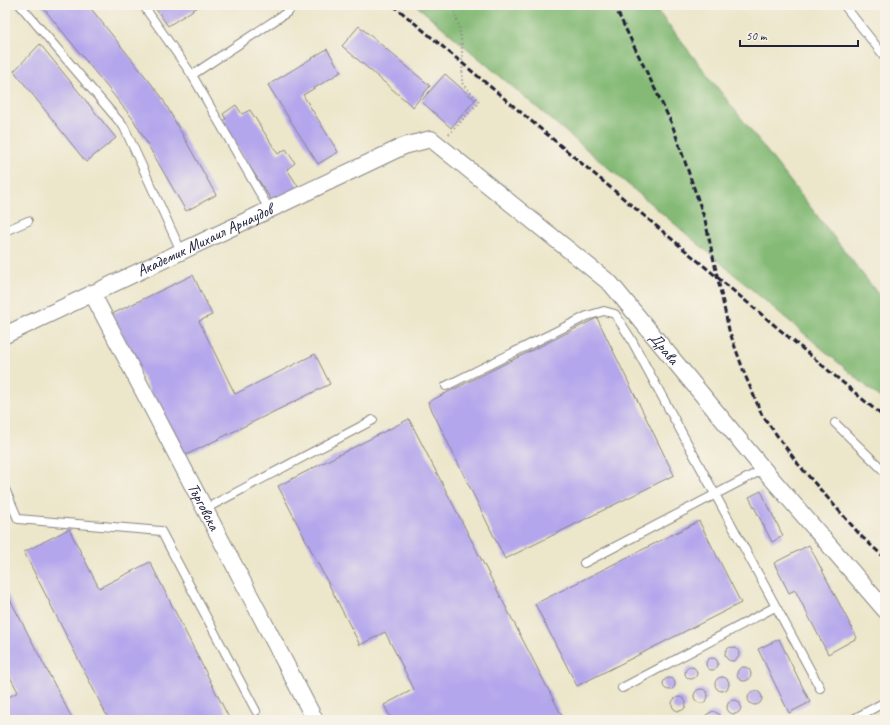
<svg xmlns="http://www.w3.org/2000/svg" width="890" height="725" font-family="Caveat,sans-serif">
<rect width="100%" height="100%" fill="#f7f3e8"/>
<filter id="ink" filterUnits="userSpaceOnUse"><feTurbulence type="fractalNoise" baseFrequency=".025" numOctaves="2"/><feDisplacementMap in="SourceGraphic" scale="8" xChannelSelector="R" yChannelSelector="G"/><feConvolveMatrix kernelMatrix="1 2 1 2 8 2 1 2 1" color-interpolation-filters="sRGB"/></filter>
<filter id="wash" filterUnits="userSpaceOnUse"><feTurbulence type="fractalNoise" baseFrequency=".012" numOctaves="4" result="noise"/><feDisplacementMap in="SourceGraphic" scale="16" xChannelSelector="R" yChannelSelector="G"/><feGaussianBlur stdDeviation="0.9" result="paint"/><feColorMatrix in="noise" values="0 0 0 0 0 0 0 0 0 0 0 0 0 0 0 0 0 1.4 0 .05"/><feComposite in="paint" operator="in"/></filter>
<g filter="url(#wash)">
<rect width="100%" height="100%" fill="#ece6ca"/>
<path fill="#84ba76" stroke="#536e58" d="M416 5H653L885 303V402Z"/>
<g id="blocks">
<g fill="#b4a6ec">
<path d="M41 5H88L161 96 216 195 186 211 133 119Z"/>
<path d="M153 5H201L168 26Z"/>
<path d="M359 26 430 86 413 107 342 46Z"/>
<path d="M40 44 116 138 86 162 14 71Z"/>
<path d="M327 49 341 72 303 95 338 152 318 164 268 85Z"/>
<path d="M445 74 475 100 451 128 421 101Z"/>
<path d="M236 105 242 114 250 110 278 154 286 149 295 163 287 169 299 188 274 204 221 122 226 119 223 114Z"/>
<path d="M193 275 212 315 199 321 235 394 315 354 330 384 182 457 112 314Z"/>
<path d="M597 318 674 475 505 559 428 402Z"/>
<path d="M409 419 564 720H392L384 705 414 689 385 632 360 645 278 486Z"/>
<path d="M761 491 783 536 772 542 749 497Z"/>
<path d="M699 521 741 603 577 686 535 604Z"/>
<path d="M69 529 99 588 150 562 230 720H109L24 552Z"/>
<path d="M809 545 857 638 828 654 795 590 789 593 774 563Z"/>
<path d="M5 590 73 720H5V699L18 692 5 667Z"/>
<path d="M779 639 810 702 789 713 758 649Z"/>
<circle cx="732" cy="654" r="7"/>
<circle cx="712" cy="664" r="6"/>
<circle cx="691" cy="673" r="6"/>
<circle cx="744" cy="674" r="7"/>
<circle cx="722" cy="684" r="7"/>
<circle cx="669" cy="684" r="6"/>
<circle cx="701" cy="696" r="7"/>
<circle cx="755" cy="698" r="7"/>
<circle cx="679" cy="704" r="7"/>
<circle cx="734" cy="707" r="7"/>
<path d="M713 711 719 714 720 720H706V715Z"/>
<path d="M885 714V720H874Z"/>
</g>
</g>
</g>
<g filter="url(#ink)">
<use href="#blocks" fill-opacity="0" stroke="#878482" stroke-width="1"/>
<g fill="none" stroke-linecap="round" stroke-linejoin="round">
<defs>
<g id="service">
<path d="M20 5 124 127 181 251"/>
<path d="M143 5 192 75"/>
<path d="M844 5 885 57"/>
<path d="M269 209 192 75 289 11"/>
<path d="M5 231 28 221"/>
<path d="M446 386 587 316 604 311 615 314 631 339 820 688"/>
<path d="M835 423 885 472"/>
<path d="M5 489 18 519 161 531 256 711"/>
<path d="M205 509 373 420"/>
<path d="M584 563 764 469"/>
<path d="M622 688 775 607"/>
<path d="M852 720 885 702"/>
</g>
<g id="minor">
<path id="s1" d="M92 293 315 720"/>
<path id="s2" d="M5 335 404 146 431 139 611 284 760 465 885 610"/>
</g>
</defs>
<use href="#service" stroke="#878482" stroke-width="10"/>
<use href="#minor" stroke="#878482" stroke-width="18"/>
<path stroke="#878482" stroke-width="2.5" stroke-dasharray="1 3" stroke-linecap="butt" d="M449 134 479 102 462 83C463 60 463 25 451 5"/>
<use href="#service" stroke="#fff" stroke-width="8"/>
<use href="#minor" stroke="#fff" stroke-width="16"/>
<g stroke="#22223b" stroke-width="3" stroke-dasharray="6 3" stroke-linecap="butt">
<path d="M393 5 885 418"/>
<path d="M614 5 672 124 705 220 729 330 745 375 762 415 798 464 862 537 885 558"/>
</g>
</g>
</g>
<g text-anchor="middle" dominant-baseline="central" stroke-width="3" stroke-linejoin="round" paint-order="stroke">
<g font-size="16" fill="#22223b" stroke="#f7f3e8">
<text stroke="none"><textPath href="#s2" startOffset="221">Академик Михаил Арнаудов</textPath></text>
<text stroke="none"><textPath href="#s2" startOffset="784">Драва</textPath></text>
<text stroke="none"><textPath href="#s1" startOffset="241">Търговска</textPath></text>
</g>
</g>
<rect width="890" height="725" fill="none" stroke="#f7f3e8" stroke-width="20"/>
<path d="M740 40v6h118v-6" fill="none" stroke="#22223b" stroke-width="2"/>
<text x="746" y="40" font-size="12" fill="#22223b" stroke="#f7f3e8" stroke-width="3" paint-order="stroke">50 m</text>
</svg>
